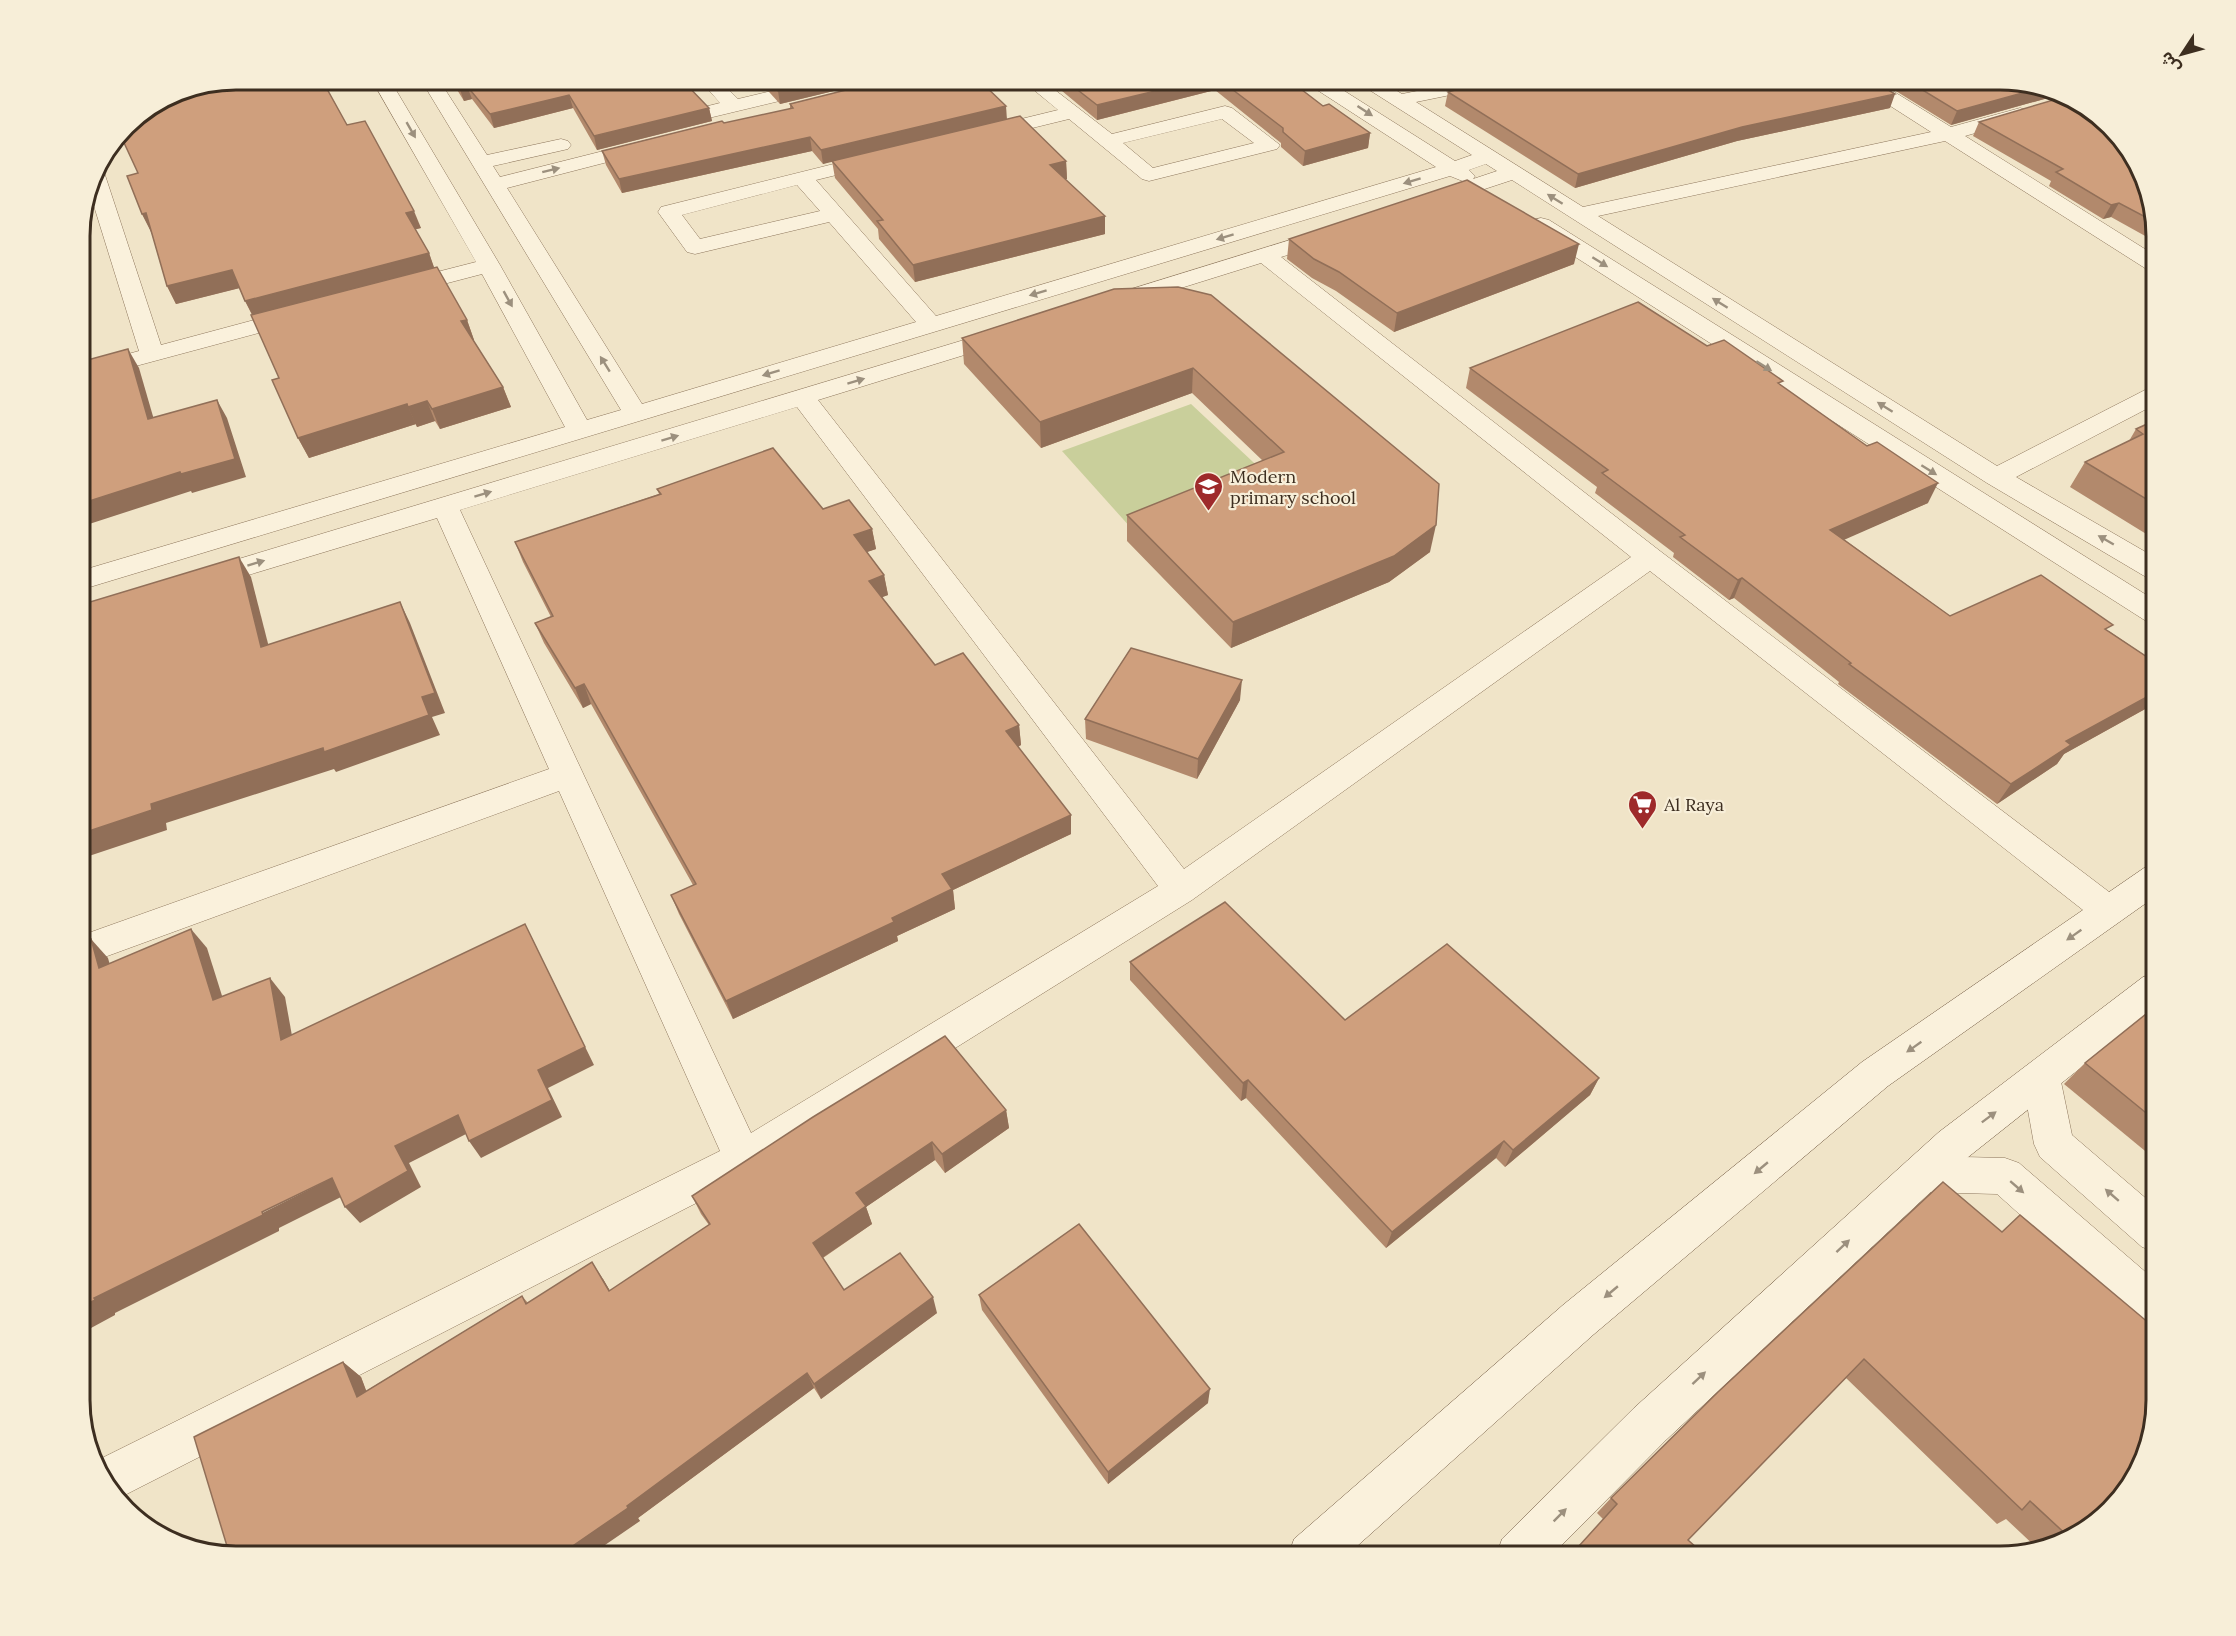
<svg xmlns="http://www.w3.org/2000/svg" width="2236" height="1636" font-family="Lora,'Noto Sans Arabic',serif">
<rect width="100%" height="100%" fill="#f0e4c8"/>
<path fill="#c9cf9b" d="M1191 404 1268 476 1131 528 1062 451Z"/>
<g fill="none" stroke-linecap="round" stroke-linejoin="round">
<defs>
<g id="street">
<path d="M372 80H390L500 265 587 420 621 410 421 80H439L487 155 561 139 568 141 571 145 568 149 493 166 500 177 647 140 654 142 657 146 654 150 507 188 642 404 916 322 829 222 695 254 687 252 658 212 661 207 878 153 885 155 888 159 885 163 816 180 936 316 1436 167 1308 84 1306 80H1327L1455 161 1472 155 1360 84 1358 80H1379L1402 94 1472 80H1506L1504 84 1416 102 1583 207 1931 132 1856 84 1854 80H1875L1951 127 2020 108 2027 110 2030 114 2027 118 1965 136 2156 256V272L2148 270 1945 141 1598 216 1997 466 2147 389 2156 387V404L2016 477 2156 558V579L2146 577 1987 483 1512 180 1442 203 1435 205 1428 203 1424 199 1428 195 1465 182 1450 176 80 590V571L565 427 482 274 398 296 390 294 387 289 390 284 476 262ZM1486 164 1497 171 1473 179 1475 176 1469 170ZM797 185 820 211 700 239 682 215Z"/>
<path d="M700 80H719L738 99 818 80 825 82 828 86 825 90 667 128 660 126 657 122 660 118 720 103Z"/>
<path d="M1022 80H1042L1112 134 1225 106 1232 108 1280 145 1277 149 1149 181 1142 179 1069 119 983 140 976 138 973 134 976 130 1058 110ZM1222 119 1254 143 1153 168 1123 143Z"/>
<path d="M96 166 101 168 104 172 161 345 299 308 307 310 311 315 307 320 80 381V367L139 351 89 190Z"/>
<path d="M1541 218 1549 220 2156 601V624L2146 621 1533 230 1530 225 1533 220Z"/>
<path d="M1329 228 1337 230 1340 235 1337 240 1281 257 1660 551 2121 901 2126 911 2121 921 2109 925 2097 921 1650 571 1192 900 757 1172 119 1498 96 1470 94 1462 720 1151 559 791 80 966V936L549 769 437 518 202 589 192 587 188 580 192 573 997 330 1005 328 1013 330 1017 335 1013 340 818 400 1184 869 1631 557 1261 263 1120 307 1112 305 1108 300 1112 295ZM797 407 1158 886 751 1133 460 510Z"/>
<path d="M2041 1060 2054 1065 2060 1077 2072 1135 2156 1207V1252L2142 1247 2040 1157 2034 1144 2022 1077 2028 1065Z"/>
<path d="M1921 1156 2005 1158 2019 1163 2156 1281V1329L2141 1323 1997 1194 1921 1192 1907 1187 1901 1174 1907 1161Z"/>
</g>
<g id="secondary">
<path d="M2156 864V896L1888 1086 1593 1335 1346 1556H1288L1294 1539 1563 1305 1862 1062 2144 868Z"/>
<path d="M2156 973V1008L1967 1158 1666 1440 1551 1556H1496L1502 1539 1634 1408 1939 1132 2143 977Z"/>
</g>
</defs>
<use href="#street" stroke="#8d765c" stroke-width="1"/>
<use href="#secondary" stroke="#6f573f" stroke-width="1"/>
<use href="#street" fill="#faf1dc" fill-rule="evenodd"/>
<use href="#secondary" fill="#faf1dc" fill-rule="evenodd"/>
</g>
<g fill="#b2896c">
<path d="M451 80H682L709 108 712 121 597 150 573 108 494 128 472 99 464 101Z"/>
<path d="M758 80H879L780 104Z"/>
<path d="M1056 80H1289L1323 106 1370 133 1368 148 1303 166 1281 147V143L1215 90 1097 120 1056 86Z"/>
<path d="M1487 80H1872L1890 108 1737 141 1575 188 1445 106 1448 92 1487 81Z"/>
<path d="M1878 80H2001L2050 88 2062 94 1951 125Z"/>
<path d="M330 81 324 83 347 125 421 228 415 229 429 253 434 268 467 320 474 340H473L503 387 511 407 440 429 435 421 417 427 416 424 309 458 298 438 279 378 252 315 239 288 176 304 167 286 151 231 142 214 132 118Z"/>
<path d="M790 104 1007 119 1066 161 1067 179H1065L1105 234 915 282 879 239 878 229 835 178 832 161 823 164 812 151 622 193 606 165 602 151 724 123 790 109Z"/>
<path d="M1979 122 2140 166 2156 235V242L2111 217 2103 219 2049 186 2051 181 1973 136Z"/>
<path d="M1289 239 1574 264 1394 332 1336 291 1312 278 1287 259Z"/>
<path d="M1114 289 1430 552 1389 582 1231 648 1127 541V515L1263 461 1192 393 1041 448 964 364 962 338Z"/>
<path d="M1707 346 1782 386 1928 503 1844 539 1950 616 2109 631 2156 663V703L2064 754 2057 764 1997 804 1838 684 1839 682 1734 598 1729 600 1673 557 1674 553 1595 493 1597 487 1466 388 1470 368Z"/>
<path d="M2156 420V540L2070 487 2085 462 2129 441 2136 429Z"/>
<path d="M657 489 823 509 872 529 876 549 867 552 884 575 888 595 882 597 935 665 1019 725 1021 745 1018 747 1071 815V834L953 890 955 909 897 936 898 941 733 1019 679 914 671 895 693 885 591 704 583 708 544 643 535 623 551 617 523 562 515 542 659 494Z"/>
<path d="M1240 700 1197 779 1086 739 1085 719Z"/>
<path d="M1130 962 1345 1020 1599 1078 1590 1095 1505 1167 1496 1158 1386 1248 1246 1098 1241 1101 1130 980Z"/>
<path d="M2156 1006V1160L2064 1084 2085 1063Z"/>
<path d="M1006 1110 1009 1128 945 1173 935 1160 866 1207 872 1224 823 1258 844 1290 937 1313 821 1399 814 1388 638 1518 640 1521 235 1556 343 1362 361 1377 366 1391 522 1296 528 1303 603 1279 610 1291 709 1225 701 1214 692 1196Z"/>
<path d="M2156 1175V1184L2151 1180Z"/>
<path d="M2020 1215 2124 1495 2070 1540 2037 1548 2006 1519 1997 1524 1846 1378 1688 1540 1603 1519 1597 1513 1611 1498 2002 1232Z"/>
<path d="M979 1295 1208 1403 1108 1484 982 1310Z"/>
</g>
<g fill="#916f58">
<path d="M320 80H329L330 81 322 83Z"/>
<path d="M823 80H879L780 104 778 91Z"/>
<path d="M1201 80H1216L1215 90 1097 120V105Z"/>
<path d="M467 86 472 99 464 101 459 87Z"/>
<path d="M2044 87 2050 88 2062 94 1951 125 1957 111Z"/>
<path d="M1895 94 1890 108 1737 141 1575 188 1578 174 1742 127Z"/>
<path d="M569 95 573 108 494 128 490 114Z"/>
<path d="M1006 106 1007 120 823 164 821 150Z"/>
<path d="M709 108 712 121 597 150 594 136Z"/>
<path d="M1370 133 1368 148 1303 166 1305 151Z"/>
<path d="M810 137 812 151 622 193 619 179Z"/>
<path d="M1066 161 1067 179 1051 183 1050 165Z"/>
<path d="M2119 203 2111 217 2103 219 2111 205Z"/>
<path d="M414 211 421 228 413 230 406 213Z"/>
<path d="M146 213 156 230 151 232 142 214Z"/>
<path d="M1105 216V234L915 282 913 265Z"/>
<path d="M1579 244 1574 264 1394 332 1397 313Z"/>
<path d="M429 253 435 270 254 318 245 301Z"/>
<path d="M232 270 240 288 176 304 167 286Z"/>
<path d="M467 320 474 340 469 341 461 321Z"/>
<path d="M128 349 139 368 159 437 148 419Z"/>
<path d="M1193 368 1192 393 1041 448 1040 422Z"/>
<path d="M503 387 511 407 440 429 432 409Z"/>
<path d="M217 400 227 418 246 477 192 493 191 491 80 527V504Z"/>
<path d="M427 401 435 421 417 427 408 407Z"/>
<path d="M407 404 416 424 309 458 298 438Z"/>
<path d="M1938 483 1928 503 1821 550 1830 530Z"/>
<path d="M1436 525 1430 552 1389 582 1231 648 1233 622Z"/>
<path d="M872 529 876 549 858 555 854 535Z"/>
<path d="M239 557 251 577 274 667 261 647Z"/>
<path d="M884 575 888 595 872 601 869 581Z"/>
<path d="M1742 578 1734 598 1729 600 1738 580Z"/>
<path d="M400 602 410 623 445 713 432 717 440 735 336 772 334 769 166 823 167 830 80 859V834L151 804 422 697Z"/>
<path d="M1242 680 1240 700 1197 779 1198 759Z"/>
<path d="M584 684 591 704 583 708 575 688Z"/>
<path d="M2156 692V703L2064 754 2057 764 1997 804 2011 784 2066 741Z"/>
<path d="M1019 725 1021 745 1008 751 1006 731Z"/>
<path d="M1071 815V834L953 890 955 909 897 936 898 941 733 1019 726 1001 892 918 942 874Z"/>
<path d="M525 924 594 1065 548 1088 562 1117 481 1158 469 1141 538 1070Z"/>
<path d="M191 929 207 948 229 1018 213 1000Z"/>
<path d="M91 939 108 958 116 987 99 968Z"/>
<path d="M270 978 285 997 296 1058 281 1040Z"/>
<path d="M1599 1078 1590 1095 1505 1167 1513 1150Z"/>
<path d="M1248 1080 1246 1098 1241 1101 1243 1083Z"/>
<path d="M1006 1110 1009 1128 945 1173 942 1154Z"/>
<path d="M458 1115 470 1132 409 1163 421 1187 360 1223 345 1207 395 1146Z"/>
<path d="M1504 1141 1496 1158 1386 1248 1392 1232Z"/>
<path d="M932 1142 935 1160 866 1207 872 1224 819 1260 813 1243 856 1193Z"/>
<path d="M332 1178 347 1194 279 1228V1231L115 1313V1315L80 1334V1308L94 1298Z"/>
<path d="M592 1262 603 1279 620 1308 609 1291Z"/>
<path d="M933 1297 937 1313 821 1399 814 1384Z"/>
<path d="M343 1362 361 1377 374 1411 357 1397Z"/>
<path d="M807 1373 814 1388 638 1518 640 1521 589 1556H558Z"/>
<path d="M1210 1389 1208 1403 1108 1484V1472Z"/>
</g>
<g fill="#cf9f7d" stroke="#916f58" stroke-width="1.5">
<path d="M236 80H322L347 125 365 121 414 211 406 213 429 253 245 301 232 270 167 286 146 213 142 214 127 176 138 173 120 134 132 118 176 91Z"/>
<path d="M454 80H682L709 108 594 136 569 95 490 114 467 86 459 87Z"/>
<path d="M768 80H823L778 91Z"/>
<path d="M886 80H979L1006 106 821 150 810 137 619 179 602 151 722 121 724 123 793 108 790 104Z"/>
<path d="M1065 80H1201L1097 105Z"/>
<path d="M1220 80H1289L1323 106 1329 104 1370 133 1305 151 1283 132V128Z"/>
<path d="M1492 80H1872L1895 94 1742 127 1578 174 1448 92Z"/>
<path d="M1906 80H2001L2044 87 1957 111Z"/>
<path d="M2067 96 2095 112 2140 166 2153 221 2119 203 2111 205 2056 172 2063 169 1979 122Z"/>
<path d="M1020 116 1066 161 1050 165 1105 216 913 265 877 221 883 220 832 161Z"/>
<path d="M1467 180 1579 244 1397 313 1339 272 1314 259 1289 239Z"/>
<path d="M437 267 467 320 461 321 503 387 432 409 427 401 408 407 407 404 298 438 272 380 279 378 251 315Z"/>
<path d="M1178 287 1211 295 1439 484 1436 525 1394 556 1233 622 1127 515 1284 452 1193 368 1040 422 962 338 1114 289Z"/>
<path d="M1638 302 1707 346 1724 340 1783 381 1778 383 1867 446 1877 442 1938 483 1830 530 1950 616 2041 575 2113 625 2105 629 2156 663V692L2066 741 2071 745 2011 784 1849 664 1851 663 1742 578 1738 580 1680 537 1685 535 1602 473 1608 470 1470 368Z"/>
<path d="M128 349 148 419 217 400 235 459 181 474 180 472 80 504V362Z"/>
<path d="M2156 420V505L2085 462 2143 434 2136 429Z"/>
<path d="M773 448 823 509 849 500 872 529 854 535 884 575 869 581 935 665 963 653 1019 725 1006 731 1071 815 942 874 952 889 892 918 894 922 726 1001 671 895 696 884 584 684 575 688 535 623 553 616 515 542 661 494 657 489Z"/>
<path d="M239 557 261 647 400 602 435 693 422 697 429 715 324 752 323 748 151 804 152 810 80 834V605Z"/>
<path d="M1131 648 1242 680 1198 759 1085 719Z"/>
<path d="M1225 902 1345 1020 1447 944 1599 1078 1513 1150 1504 1141 1392 1232 1248 1080 1243 1083 1130 962Z"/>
<path d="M525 924 585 1047 538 1070 552 1100 469 1141 458 1115 395 1146 408 1171 345 1207 332 1178 262 1212 263 1215 94 1298 95 1300 80 1308V943L91 939 99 968 191 929 213 1000 270 978 281 1040Z"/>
<path d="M2156 1006V1121L2085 1063Z"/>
<path d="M945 1036 1006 1110 942 1154 932 1142 856 1193 866 1206 813 1243 844 1290 900 1253 933 1297 814 1384 807 1373 627 1506 628 1508 558 1556H230L194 1437 343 1362 357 1397 522 1296 526 1304 592 1262 609 1291 710 1224 692 1196 813 1117Z"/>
<path d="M1943 1182 2002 1232 2020 1215 2156 1329V1401L2148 1451 2124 1495 2071 1539 2030 1501 2022 1510 1864 1359 1688 1540 1707 1557H1569L1617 1504 1611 1498 1718 1392Z"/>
<path d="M1079 1224 1210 1389 1108 1472 979 1295Z"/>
</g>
<defs><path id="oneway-solid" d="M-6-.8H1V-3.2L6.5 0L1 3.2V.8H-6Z" transform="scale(1.5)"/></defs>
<g fill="#9c907e">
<use href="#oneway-solid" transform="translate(1365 111) rotate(33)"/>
<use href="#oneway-solid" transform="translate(411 130) rotate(60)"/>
<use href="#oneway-solid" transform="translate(551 170) rotate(-14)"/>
<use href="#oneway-solid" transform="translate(1412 181) rotate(163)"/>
<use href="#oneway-solid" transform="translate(1555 199) rotate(-148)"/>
<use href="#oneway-solid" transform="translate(1225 237) rotate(163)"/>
<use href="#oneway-solid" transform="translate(1600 262) rotate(32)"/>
<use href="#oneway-solid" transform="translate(1038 293) rotate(163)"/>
<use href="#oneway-solid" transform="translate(508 299) rotate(61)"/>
<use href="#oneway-solid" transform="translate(1720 303) rotate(-148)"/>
<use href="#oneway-solid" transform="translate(605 364) rotate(-122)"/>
<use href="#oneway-solid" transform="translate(1764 366) rotate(32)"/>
<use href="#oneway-solid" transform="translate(771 373) rotate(163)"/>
<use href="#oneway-solid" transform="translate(856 381) rotate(-17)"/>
<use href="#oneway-solid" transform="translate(1885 407) rotate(-148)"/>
<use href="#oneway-solid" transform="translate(670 438) rotate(-17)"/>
<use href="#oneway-solid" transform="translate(1929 470) rotate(32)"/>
<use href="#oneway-solid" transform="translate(483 494) rotate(-17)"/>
<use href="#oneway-solid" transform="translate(2106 540) rotate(-150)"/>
<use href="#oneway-solid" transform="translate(256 563) rotate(-17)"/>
<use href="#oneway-solid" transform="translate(2074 935) rotate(145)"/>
<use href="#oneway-solid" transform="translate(1914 1047) rotate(145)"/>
<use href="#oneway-solid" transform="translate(1989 1117) rotate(-37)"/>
<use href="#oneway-solid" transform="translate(1761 1168) rotate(140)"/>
<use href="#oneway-solid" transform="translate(2017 1187) rotate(41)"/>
<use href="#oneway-solid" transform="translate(2112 1195) rotate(-139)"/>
<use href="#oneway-solid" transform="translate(1843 1246) rotate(-43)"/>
<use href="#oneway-solid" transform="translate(1611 1292) rotate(140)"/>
<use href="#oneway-solid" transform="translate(1699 1378) rotate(-43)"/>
<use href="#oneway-solid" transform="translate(1560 1515) rotate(-45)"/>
</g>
<defs>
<symbol id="school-pin" viewBox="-11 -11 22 30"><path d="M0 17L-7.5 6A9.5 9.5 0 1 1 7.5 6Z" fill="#9e2a2b" stroke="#f7eed8"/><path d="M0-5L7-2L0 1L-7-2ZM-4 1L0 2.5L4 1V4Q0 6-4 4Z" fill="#fff"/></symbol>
<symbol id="supermarket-pin" viewBox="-11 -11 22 30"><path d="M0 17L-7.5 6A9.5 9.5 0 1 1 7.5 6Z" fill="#9e2a2b" stroke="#f7eed8"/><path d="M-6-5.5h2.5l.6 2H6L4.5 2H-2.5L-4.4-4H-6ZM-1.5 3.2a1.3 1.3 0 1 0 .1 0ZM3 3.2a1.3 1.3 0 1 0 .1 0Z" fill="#fff"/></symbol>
</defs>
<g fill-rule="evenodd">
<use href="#school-pin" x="1192" y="470" width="33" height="45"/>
<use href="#supermarket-pin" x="1626" y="788" width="33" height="45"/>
</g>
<g text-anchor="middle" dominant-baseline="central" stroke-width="4.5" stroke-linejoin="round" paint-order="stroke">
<g font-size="18" fill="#3d2e20" stroke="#f7eed8" text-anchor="start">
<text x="1230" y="476">Modern<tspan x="1230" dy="21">primary school</tspan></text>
<text x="1664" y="804">Al Raya</text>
</g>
</g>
<path d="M0 0H2236V1636H0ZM236 90H2000A146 146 0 0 1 2146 236V1400A146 146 0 0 1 2000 1546H236A146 146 0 0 1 90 1400V236A146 146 0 0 1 236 90Z" fill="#f7eed8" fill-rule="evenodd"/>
<path fill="none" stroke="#3d2e20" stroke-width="3" d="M236 90H2000A146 146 0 0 1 2146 236V1400A146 146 0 0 1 2000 1546H236A146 146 0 0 1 90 1400V236A146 146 0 0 1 236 90Z"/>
<g transform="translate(2182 54) rotate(234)" stroke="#f7eed8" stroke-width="4.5" paint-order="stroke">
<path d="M0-4.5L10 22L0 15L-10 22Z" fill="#3d2e20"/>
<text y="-9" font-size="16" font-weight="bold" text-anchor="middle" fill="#3d2e20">ش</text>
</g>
</svg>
